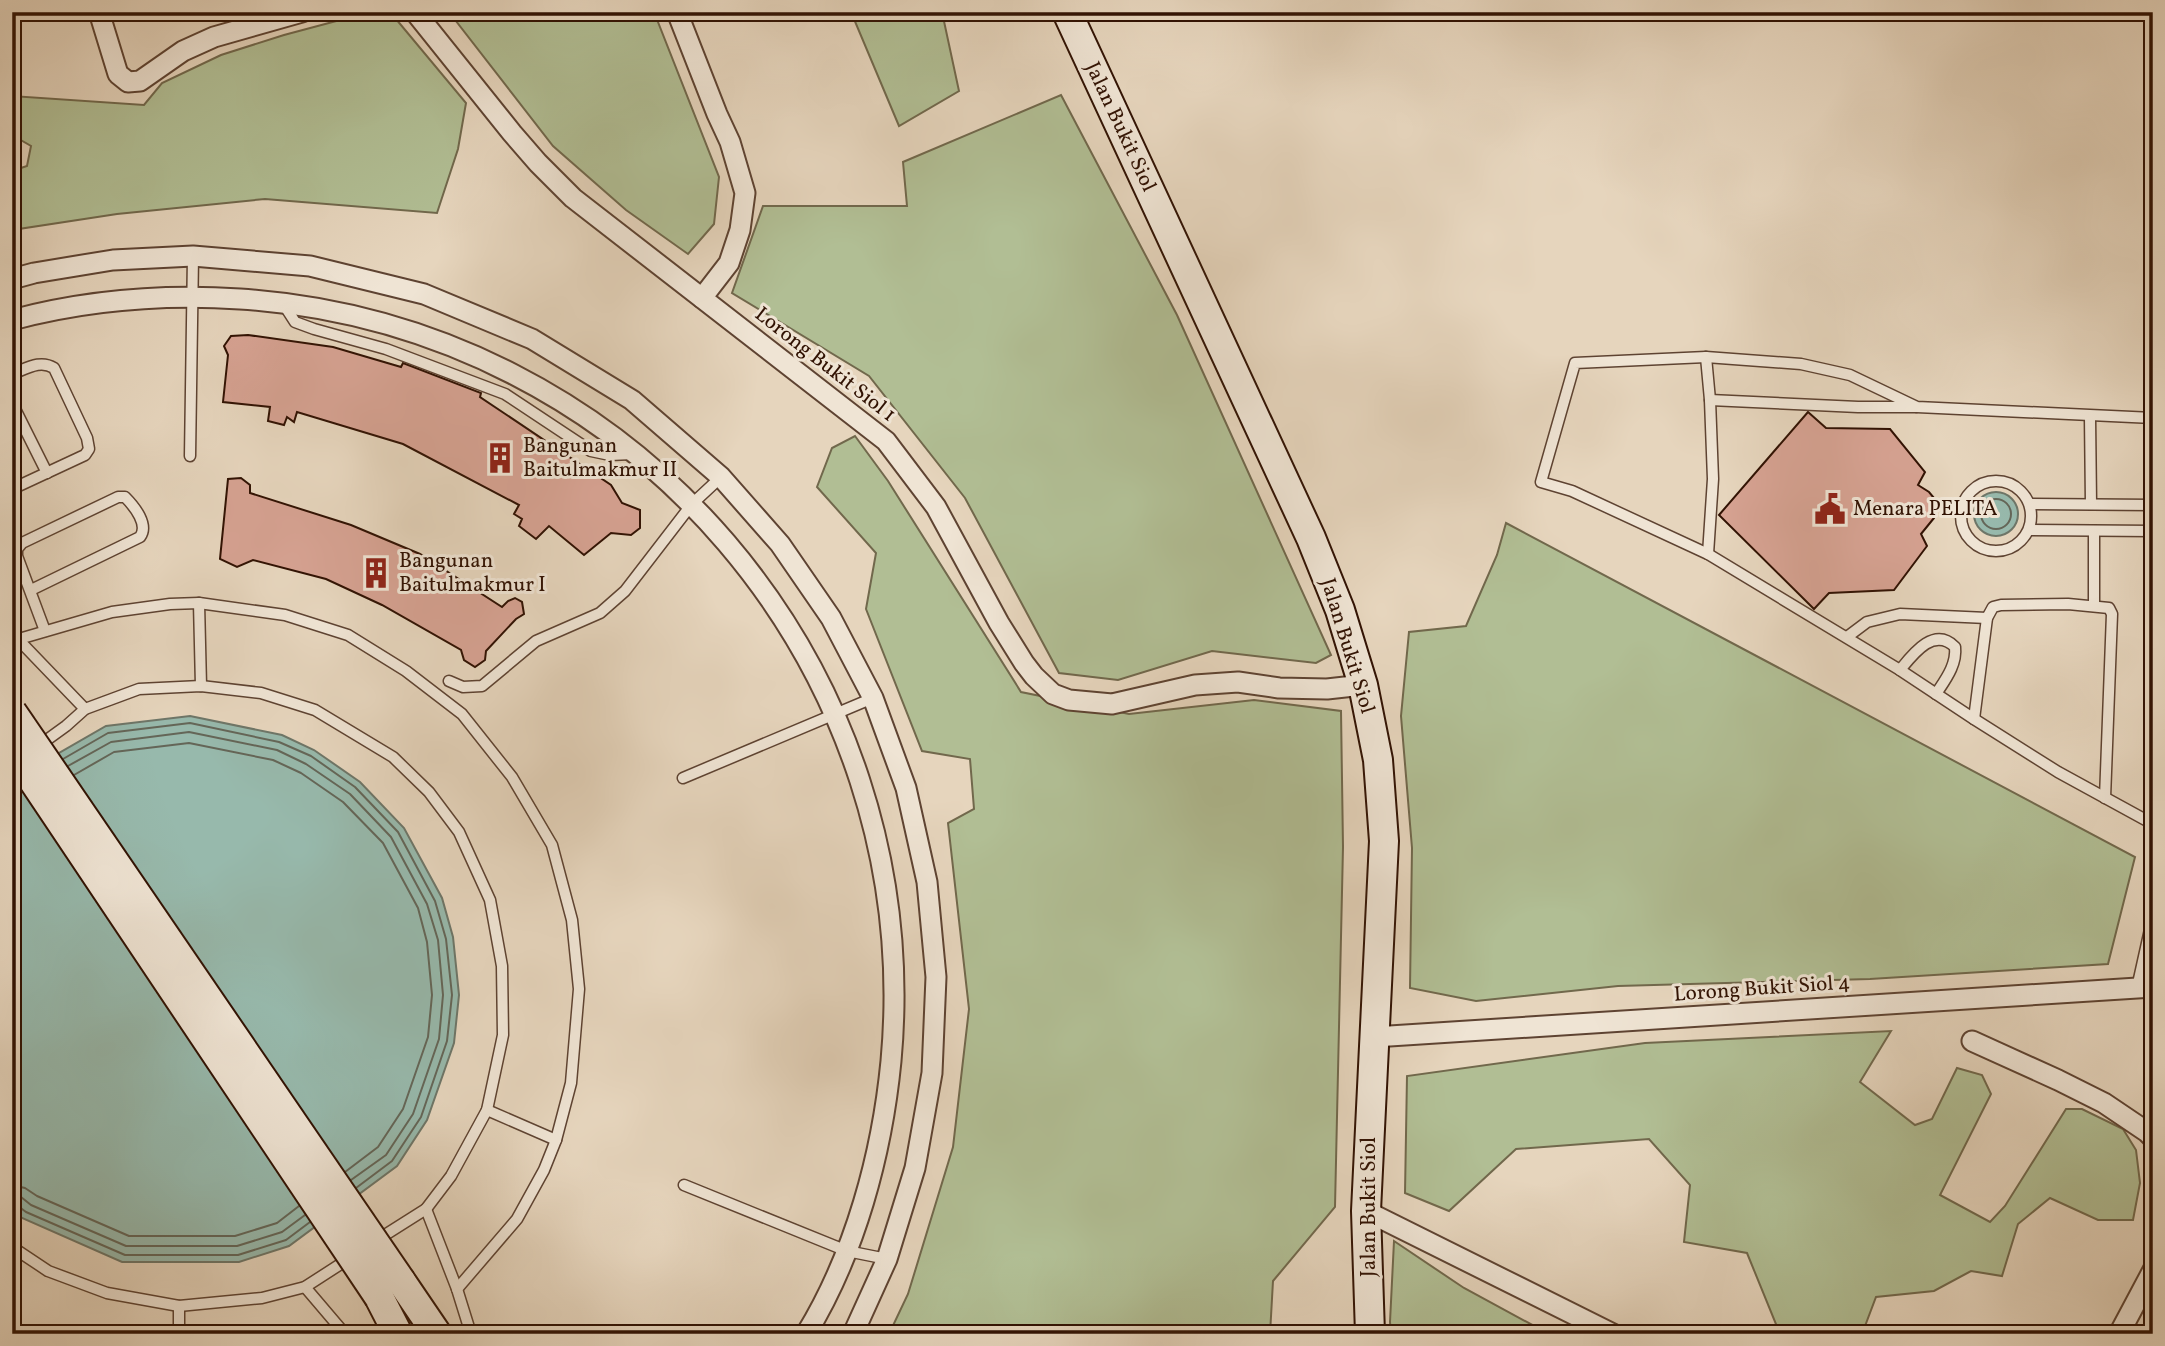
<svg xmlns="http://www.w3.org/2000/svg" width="2165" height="1346" font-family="Vollkorn,serif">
<rect width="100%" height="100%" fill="#e6d5bd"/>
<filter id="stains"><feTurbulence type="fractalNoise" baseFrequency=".00286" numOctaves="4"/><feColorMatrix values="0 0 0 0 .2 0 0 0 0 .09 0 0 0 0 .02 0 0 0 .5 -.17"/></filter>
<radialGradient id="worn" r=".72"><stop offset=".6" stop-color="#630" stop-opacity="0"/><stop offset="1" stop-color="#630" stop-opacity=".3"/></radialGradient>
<g fill="#b1be94" stroke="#71684c" stroke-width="2">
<path d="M449 12H654L719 177 714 224 688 254 626 210 553 146Z"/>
<path d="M851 12H942L959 91 899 126Z"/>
<path d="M355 16 396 19 466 103 458 149 437 213 265 199 117 214 12 230V171L27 166 31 146 12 135V96L144 105 162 83 221 55 284 35Z"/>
<path d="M1061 95 1177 315 1331 655 1316 663 1212 651 1118 680 1059 673 965 498 869 376 732 293 763 206H907L903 162Z"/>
<path d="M855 436 888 481 1021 692 1129 714 1254 700 1341 711 1343 847 1335 1207 1273 1281 1270 1334H889L908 1294 953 1147 969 1009 948 823 974 809 970 759 922 751 866 609 876 553 817 487 832 448Z"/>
<path d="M1506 523 2135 857 2108 964 1870 979 1618 986 1476 1001 1410 988 1412 848 1401 716 1409 632 1466 626 1497 555Z"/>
<path d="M1891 1031 1860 1082 1915 1125 1932 1119 1957 1068 1982 1075 1991 1094 1940 1195 1990 1222 2005 1206 2066 1109H2082L2123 1129 2136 1150 2140 1183 2133 1220H2098L2050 1198 2018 1224 2002 1276 1971 1271 1934 1291 1876 1297 1862 1334H1780L1747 1253 1684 1242 1690 1185 1649 1139 1516 1149 1449 1211 1405 1193 1407 1076 1645 1043Z"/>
<path d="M1394 1241 1464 1288 1549 1334H1391L1390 1322Z"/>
</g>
<g fill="#97b9ac" stroke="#6e7668" stroke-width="2">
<circle cx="1996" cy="514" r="22"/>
<path d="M190 716 282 735 314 750 360 782 404 828 442 898 453 937 459 995 454 1043 427 1120 397 1166 289 1246 239 1262H122L22 1218 12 1209V780L106 726Z"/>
</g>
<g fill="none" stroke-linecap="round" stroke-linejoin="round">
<g stroke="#646658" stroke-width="2">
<circle cx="1996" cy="514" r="15"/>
<path d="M63 759 108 733 190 723 279 742 311 756 355 787 398 832 435 901 446 939 452 995 447 1041 421 1117 392 1161 356 1188"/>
<path d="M68 766 111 742 189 732 277 750 306 764 350 794 391 837 427 904 438 940 443 995 439 1039 413 1114 386 1155 351 1180"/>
<path d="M74 775 114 752 189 743 273 760 301 773 343 802 383 843 418 908 427 942 432 995 428 1037 403 1109 378 1147 345 1172"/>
<path d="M12 1185 25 1188 37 1196 129 1236H235L277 1223 299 1206"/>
<path d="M12 1196 21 1197 31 1205 126 1246H237L282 1232 305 1215"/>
<path d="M12 1205 18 1206 26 1212 125 1255H238L286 1240 310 1222"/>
</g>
</g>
<g fill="#d6a292" stroke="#311203" stroke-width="2">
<path d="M248 335 333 347 401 367 403 363 481 393 480 397 611 485 622 503 640 510V528L631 535 611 533 584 555 549 526 536 539 519 526 522 519 514 514 519 505 403 444 297 412 294 422 287 417 284 425 268 421 270 407 223 402 228 355 224 346 231 336Z"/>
<path d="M1808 412 1826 428 1890 429 1925 472 1918 485 1929 492 1934 498 1936 506 1934 518 1921 534 1927 546 1894 590 1829 593 1814 609 1719 515Z"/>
<path d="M241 478 250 485V493L351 525 420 554 502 607 508 601 515 598 522 602 524 614 516 619 486 651 485 660 475 667 464 660 461 650 382 605 326 579 253 560 237 567 220 559 228 479Z"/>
</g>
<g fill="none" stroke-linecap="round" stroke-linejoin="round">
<defs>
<g id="lane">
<path d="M286 308 295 322 314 329 386 349 505 394 591 451 610 455 632 454"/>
<path d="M1706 357 1710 400 1713 479 1708 554"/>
<path d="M12 374C26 369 40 359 54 368L87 438 89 449 85 455 12 489"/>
<path d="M1710 400 1858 407H1916"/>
<path d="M12 403 47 473"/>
<path d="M2090 417 2091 504"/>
<path d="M2153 418 1917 407 1850 375 1801 364 1706 357 1575 363 1541 482 1572 491 1708 554 1900 670 1974 719 2058 772 2153 824"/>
<path d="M190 456 193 256"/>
<circle cx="1996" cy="516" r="35"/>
<path d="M2030 504 2153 505"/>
<path d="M2029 530 2153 531"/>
<path d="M2153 567V586"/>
<path d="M31 590 140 537C149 525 135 507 125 497H118L22 543 17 549V556L45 631"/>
<path d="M199 603 201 686"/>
<path d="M2094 606V531"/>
<path d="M12 633 85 709"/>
<path d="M1847 637 1867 622 1900 614 1987 618"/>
<path d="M19 639 112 612 170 604 199 603 285 615 348 635 406 671 462 714 512 777 552 845 572 920 579 989 571 1083 556 1140 544 1170 517 1219 457 1289"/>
<path d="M1900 670C1913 654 1934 626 1955 647 1957 665 1945 680 1936 694"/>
<path d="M449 681 463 687 482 686 536 641 600 613 625 591 692 504 721 477"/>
<path d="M1974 719 1987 618 1993 607 2001 605 2068 604 2109 608 2112 614 2105 798"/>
<path d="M37 747 66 726 85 709 139 689 201 686 261 693 315 710 393 757 429 792 459 832 490 900 502 966 503 1035 487 1110 451 1176 426 1209 377 1240"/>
<path d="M683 778 873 698"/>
<path d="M2137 988 2153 916"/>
<path d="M487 1110 556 1140"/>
<path d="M684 1185 847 1251 887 1259"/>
<path d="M426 1209 457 1289 471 1334"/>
<path d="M12 1247 48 1271 107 1293 179 1306 262 1298 305 1287 350 1258"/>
<path d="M305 1287 345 1334"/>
<path d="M179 1334V1306"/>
</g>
<g id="street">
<path d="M99 12 118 74 128 82 140 81 183 51 214 37 302 12"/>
<path d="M415 12 512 133 538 163 573 198 886 441 936 507 999 623 1024 663 1034 676 1053 694 1069 700 1112 704 1195 685 1238 682 1279 688 1327 689 1363 685"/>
<path d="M677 12 717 114 730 142 745 193 740 230 729 263 702 298"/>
<path d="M12 279 34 273 113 260 193 256 310 266 424 294 532 339 632 400 721 477 780 544 831 618 873 698 906 788 927 882 936 977 932 1073 915 1168 887 1259 853 1334"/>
<path d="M12 320C87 300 163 294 240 299 633 325 927 669 891 1061 882 1154 855 1254 806 1334"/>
<path d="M1374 1037 2153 987"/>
<path d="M1972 1041 2058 1080 2104 1103 2147 1132 2153 1138"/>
<path d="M1366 1211 1613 1334"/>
<path d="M2119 1334 2153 1270"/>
</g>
<g id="secondary">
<path d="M1067 12 1311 538 1340 610 1363 685 1378 760 1384 841 1366 1211 1370 1334"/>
<path d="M401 1281 437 1334"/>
<path d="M379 1297 398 1334"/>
</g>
</defs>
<use href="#lane" stroke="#5e4332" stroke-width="13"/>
<use href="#street" stroke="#5e4332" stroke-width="23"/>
<use href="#secondary" stroke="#311203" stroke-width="32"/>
<use href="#lane" stroke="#efe4d4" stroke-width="10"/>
<use href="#street" stroke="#efe4d4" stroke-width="19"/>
<use href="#secondary" stroke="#efe4d4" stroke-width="28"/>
<defs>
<g id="secondary-bridge">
<path d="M12 712 401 1281"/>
<path d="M12 749 379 1297"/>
</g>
</defs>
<use href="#secondary-bridge" stroke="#311203" stroke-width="32" stroke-linecap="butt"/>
<use href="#secondary-bridge" stroke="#efe4d4" stroke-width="28"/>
</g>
<defs>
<symbol id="building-bare" viewBox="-9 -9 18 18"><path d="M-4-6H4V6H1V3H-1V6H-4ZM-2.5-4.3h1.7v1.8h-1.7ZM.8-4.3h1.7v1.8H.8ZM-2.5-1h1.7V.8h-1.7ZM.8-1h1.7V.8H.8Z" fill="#8f2418" stroke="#efe4d4" stroke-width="2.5" paint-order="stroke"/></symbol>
<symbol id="civic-bare" viewBox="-9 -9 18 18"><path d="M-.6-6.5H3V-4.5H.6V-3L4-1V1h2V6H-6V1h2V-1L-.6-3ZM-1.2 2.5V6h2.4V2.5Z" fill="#8f2418" stroke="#efe4d4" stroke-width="2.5" paint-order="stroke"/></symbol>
</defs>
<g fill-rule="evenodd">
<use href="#building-bare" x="478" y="436" width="44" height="44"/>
<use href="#civic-bare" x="1808" y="487" width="44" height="44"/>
<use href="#building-bare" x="354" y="551" width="44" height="44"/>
</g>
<g text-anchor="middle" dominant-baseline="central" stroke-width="6" stroke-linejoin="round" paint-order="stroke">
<g font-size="21" fill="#311203" stroke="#efe4d4">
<text transform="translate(1120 127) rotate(65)">Jalan Bukit Siol</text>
<text transform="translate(825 365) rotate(38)">Lorong Bukit Siol 1</text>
<text transform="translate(1347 646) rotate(73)">Jalan Bukit Siol</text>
<text transform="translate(1762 989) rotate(-4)">Lorong Bukit Siol 4</text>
<text transform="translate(1369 1207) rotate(-90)">Jalan Bukit Siol</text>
</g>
<g font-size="21" fill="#311203" stroke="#efe4d4" text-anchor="start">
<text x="523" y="446">Bangunan<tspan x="523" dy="24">Baitulmakmur II</tspan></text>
<text x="1853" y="509">Menara PELITA</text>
<text x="399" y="561">Bangunan<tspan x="399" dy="24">Baitulmakmur I</tspan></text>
</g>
</g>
<rect width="2165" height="1346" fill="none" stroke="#e6d5bd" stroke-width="42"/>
<rect x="14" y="14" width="2137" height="1318" fill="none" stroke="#311203" stroke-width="3.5"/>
<rect x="21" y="21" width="2123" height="1304" fill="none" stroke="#311203" stroke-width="2"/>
<rect width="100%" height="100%" filter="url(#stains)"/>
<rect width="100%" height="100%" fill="url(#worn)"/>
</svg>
